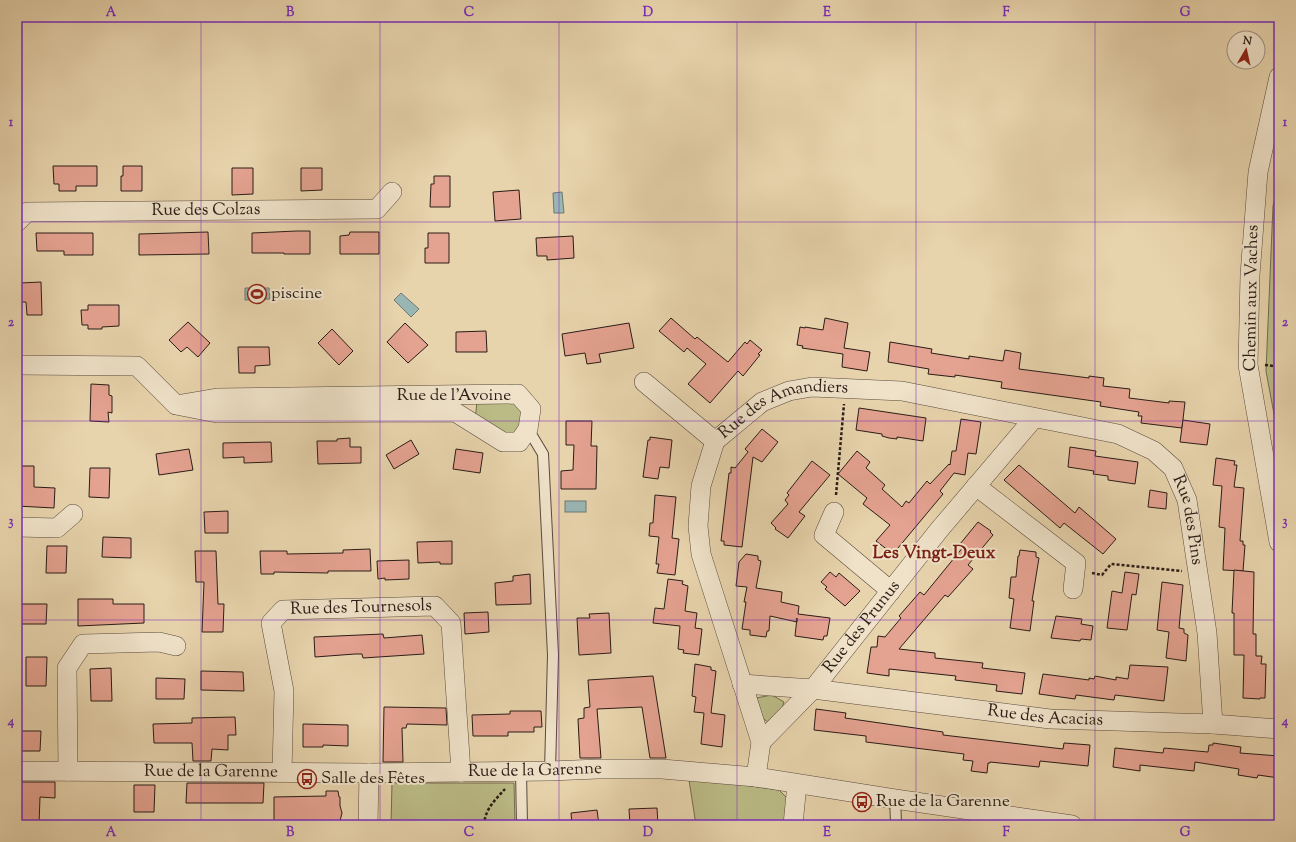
<svg xmlns="http://www.w3.org/2000/svg" width="1296" height="842" font-family="'Sorts Mill Goudy',serif">
<rect width="100%" height="100%" fill="#e7d3ac"/>
<filter id="stains"><feTurbulence type="fractalNoise" baseFrequency=".005" numOctaves="4"/><feColorMatrix values="0 0 0 0 .2 0 0 0 0 .09 0 0 0 0 .02 0 0 0 .5 -.17"/></filter>
<radialGradient id="worn" r=".72"><stop offset=".6" stop-color="#630" stop-opacity="0"/><stop offset="1" stop-color="#630" stop-opacity=".3"/></radialGradient>
<g fill="#bbbb86" stroke="#726c4e">
<path d="M1279 178V441L1266 371 1273 206Z"/>
<path d="M477 401 517 402 524 418 520 431 511 435 475 421Z"/>
<path d="M772 695 784 702 781 711 768 722 758 715 756 698Z"/>
<path d="M689 780 744 785 779 790 791 802 789 825H696Z"/>
<path d="M392 783H514L515 825H391Z"/>
</g>
<g fill="#99b6b3" stroke="#6d7874">
<path d="M562 192 564 213H554L553 193Z"/>
<path d="M245 288H269L270 299 245 300Z"/>
<path d="M401 293 419 309 411 317 394 300Z"/>
<rect x="565" y="501" width="21" height="11"/>
</g>
<g fill="#e4a290" stroke="#2a1c16">
<path d="M53 166H97V186H76V191H59V184H54Z"/>
<path d="M123 166H142V191H121V176H123Z"/>
<path d="M232 168H253V194L232 195Z"/>
<path d="M301 168H322V190L301 191Z"/>
<path d="M434 176H450V207H430L431 184H434Z"/>
<path d="M519 190 521 219 495 221 493 192Z"/>
<path d="M297 231H310V254H284V253H252V233Z"/>
<path d="M208 232 209 254 139 255V234Z"/>
<path d="M350 232H379V254H340V236L349 235Z"/>
<path d="M36 233H93V255H64V251H37Z"/>
<path d="M428 233H449V263H425V248H428Z"/>
<path d="M573 236 574 258 547 260V256H537L536 238Z"/>
<path d="M41 282 42 315H27L26 302H18L17 287 20 286V283Z"/>
<path d="M88 305H119V326L102 327V329H88V325H82L81 310H88Z"/>
<path d="M671 318 695 339 697 337 728 362 745 342 747 344 750 340 762 350 758 354 760 355 743 376 738 371 710 403 688 384 706 364 687 348 684 352 659 331Z"/>
<path d="M825 318 848 323 844 348 870 352 867 371 842 367 843 354 802 348 803 346 797 345 800 327 805 328V327L823 330Z"/>
<path d="M188 322 210 343 198 357 187 347 181 352 169 340Z"/>
<path d="M405 323 428 345 408 363 387 342Z"/>
<path d="M629 323 634 348 599 354 601 362 587 364 585 353 565 356 562 334Z"/>
<path d="M332 329 353 351 339 365 318 343Z"/>
<path d="M486 331 487 352H456V332Z"/>
<path d="M890 342 932 349 931 353 969 359V356L1003 361 1005 350 1021 353 1019 369 1089 378V376L1104 378 1103 386 1130 389 1129 398 1169 403V401L1185 402 1182 428 1141 423 1142 416H1138L1139 412 1100 406 1101 402 1001 388 1002 382 955 375V377L928 374 929 369 888 362Z"/>
<path d="M238 347H269L270 365 255 366V373H239Z"/>
<path d="M91 384 109 385V395L112 396V413L108 412 109 422 90 421Z"/>
<path d="M859 408 926 418 923 441 897 437V439L889 438 882 436V434L856 430Z"/>
<path d="M961 419 981 422 976 454 968 453 965 475 954 473 940 491 943 494 893 554 876 541 890 525 863 504 867 498 838 474 857 451 870 462 866 468 885 485 882 489 902 507 906 501 909 503 927 481 930 484 949 464 950 465 952 451H956Z"/>
<path d="M1183 420 1210 424 1207 445 1180 442Z"/>
<path d="M566 421H592L591 446H597L596 489H561V471L573 470 574 445H566Z"/>
<path d="M762 429 778 442 762 462 753 457 742 547 724 545V541H721L729 473H731V467L735 468 748 452 745 449Z"/>
<path d="M650 437 672 440 669 468 660 467 658 479 643 477 648 440H650Z"/>
<path d="M350 438V447H361V463L318 464 317 441H337V439Z"/>
<path d="M411 440 419 454 394 469 386 455Z"/>
<path d="M271 442 272 462 244 463V457L223 458V443Z"/>
<path d="M1070 447 1096 451 1095 456 1138 462 1135 484 1108 480V476L1093 474 1094 471 1068 467Z"/>
<path d="M189 449 193 470 159 475 156 454Z"/>
<path d="M456 449 483 453 480 473 453 469Z"/>
<path d="M1216 458 1235 461 1234 465H1237L1234 487 1244 488 1240 541H1243V545H1245L1243 571 1223 570 1225 528 1219 527 1222 486 1213 485Z"/>
<path d="M812 461 830 475 799 512 805 516 788 538 775 529 776 528 771 523 788 504 785 500 789 495 787 493Z"/>
<path d="M1019 465 1075 513 1079 507 1116 539 1103 554 1064 523 1060 528 1004 480Z"/>
<path d="M20 466H34V487L55 488 54 508 17 506V488H19L18 481H20Z"/>
<path d="M90 468H110L109 498 89 497Z"/>
<path d="M1150 490 1167 493 1166 509 1148 507Z"/>
<path d="M655 495 676 497 672 538 679 539 675 575 657 573 659 564H656L659 537 649 536 650 523H653Z"/>
<path d="M228 511V533H205L204 512Z"/>
<path d="M978 522 991 531 990 532 993 535 968 565 973 569 948 597 945 595 899 649 935 653V658L983 663 982 668 1025 673 1022 694 996 691 997 685 955 680 956 676 889 669V676L867 673 871 647H877L878 636 885 637 901 618 899 616 920 592 924 595 964 546 960 544Z"/>
<path d="M103 537 131 538V558L102 557Z"/>
<path d="M452 541V564H440V562L418 563 417 542Z"/>
<path d="M47 546H67L66 573H46Z"/>
<path d="M370 549 371 571H328V573L274 572V574H261L260 551H287V554L343 553V550Z"/>
<path d="M1020 550 1036 552V557L1039 558 1032 601H1034L1030 631 1010 628 1014 599 1009 598 1011 577H1016L1018 556H1019Z"/>
<path d="M195 551H216L218 604H224L223 632H202L204 582H196Z"/>
<path d="M746 554 758 556V560L761 561 756 588 782 592 781 602 799 606 798 614 830 618 827 636H824L823 640 795 636 797 618V622L770 616 769 631H767L766 637 750 635V630L742 629 746 602H744L747 587 736 586 739 562Z"/>
<path d="M409 560V579L385 580V578L378 579 377 561Z"/>
<path d="M1234 570 1254 572 1253 634H1256V656H1262L1261 664H1266L1265 698H1260V699L1243 698 1244 655H1234V613H1232Z"/>
<path d="M830 572 836 577 839 573 860 591 845 606 825 589 827 587 821 582Z"/>
<path d="M1125 572 1139 574 1136 595 1132 594 1127 630 1107 628 1112 591 1122 593Z"/>
<path d="M530 574 531 604 496 605 495 583 513 581V576Z"/>
<path d="M668 579 683 581 682 584 688 586 685 611 697 613 695 628 702 629 699 655 683 653 684 650 678 649 680 626 653 623 655 608 664 609Z"/>
<path d="M1162 582 1183 585 1179 628 1184 629V633L1188 635 1186 661 1166 658 1169 632 1157 630Z"/>
<path d="M78 599H113V604H144V623L78 626Z"/>
<path d="M21 604H47L46 624H20Z"/>
<path d="M488 612 489 632 465 634 464 613Z"/>
<path d="M609 613 611 653 579 655 577 618H590L589 614Z"/>
<path d="M1056 616 1082 619 1081 624 1093 626 1091 640 1081 639 1080 641 1051 638Z"/>
<path d="M383 634 384 638 422 635 424 654 363 658 362 654H355L315 657 314 637Z"/>
<path d="M26 657H47L46 686H26Z"/>
<path d="M695 664 711 667V670L716 671 711 713 725 715 722 747 701 744 704 713 694 712 696 697 692 696Z"/>
<path d="M1130 665 1168 667 1164 701 1115 695 1114 700 1076 695 1075 699 1039 694 1043 674 1089 680V678L1094 679 1095 676 1116 680V677L1128 679Z"/>
<path d="M111 668 112 701H91L90 669Z"/>
<path d="M201 671 243 672 244 691 201 690Z"/>
<path d="M653 676 666 758H650L642 707 597 709 601 758H580L578 719 584 718V708L590 707 588 680Z"/>
<path d="M156 678 185 679 184 699H156Z"/>
<path d="M384 707 446 708 447 725 407 724 406 728H402L403 762H383Z"/>
<path d="M816 709 846 713 845 718 943 732V735L1063 749 1064 743 1090 745 1088 766 1040 761 1039 767 990 762V763H988L987 773 971 771 973 761 963 760 964 754 866 742V736L814 730Z"/>
<path d="M510 711H541L542 727H534V732H508V736H473L472 715 510 714Z"/>
<path d="M235 717 236 735H228V750L212 749 211 761H193L192 743H154L153 724 192 723V718Z"/>
<path d="M303 724 348 725V746L323 745V747H303Z"/>
<path d="M17 731H41L40 751H17Z"/>
<path d="M1213 743 1241 747 1240 753 1279 756V778L1258 775 1257 778 1238 775 1239 769 1195 762 1194 771 1140 765V771L1113 767 1115 748 1163 753 1164 748 1208 752 1209 745H1213Z"/>
<path d="M17 782H55V798L40 797 39 825H18L19 792H17Z"/>
<path d="M187 783H264L263 803H186Z"/>
<path d="M134 785H155L154 812H134Z"/>
<path d="M326 791H338L339 797H340V806L342 813 339 825H274V797L326 796Z"/>
<path d="M657 808 658 825H630L629 809Z"/>
<path d="M597 810 599 825H572L571 813Z"/>
</g>
<g fill="none" stroke-linecap="round" stroke-linejoin="round">
<defs>
<g id="lane">
<path d="M528 429 543 454 553 655 550 771"/>
<path d="M521 771 522 825"/>
<path d="M895 799 896 822 897 825"/>
</g>
<g id="street">
<path d="M1279 77 1258 172 1250 275 1248 365 1279 542"/>
<path id="s1" d="M17 222 27 212 377 209 392 192"/>
<path d="M17 365 137 366 176 405 217 413 455 412 503 442H519L528 429 531 409 518 394 217 398 176 405"/>
<path d="M644 382 715 441"/>
<path d="M976 486 1076 563 1073 589"/>
<path d="M834 512 824 535 891 591"/>
<path d="M17 527 57 528 73 514"/>
<path d="M742 684 813 689 761 742"/>
<path id="s2" d="M813 689 1050 719 1213 724 1279 729"/>
<path id="s3" d="M813 689 939 530 1034 418"/>
<path id="s4" d="M17 771 369 773 550 771 598 769H662L756 777 895 799 1072 825"/>
<path d="M68 771 67 668 83 644 159 642 176 646"/>
<path id="s5" d="M282 772 284 691 271 623 283 610 435 606 451 623 461 772"/>
<path id="s6" d="M756 777 761 742 701 554 698 526 701 486 715 441 762 402 789 391 812 387 902 391 1118 434 1154 451 1173 468 1187 500 1207 633 1213 724"/>
<path d="M368 825 369 773"/>
<path d="M793 825 797 784"/>
</g>
</defs>
<use href="#lane" stroke="#594a3c" stroke-width="12"/>
<use href="#street" stroke="#594a3c" stroke-width="20"/>
<g stroke="#2a1c16" stroke-width="2.5" stroke-dasharray="3 2" stroke-linecap="butt">
<path d="M1265 365 1274 366 1279 370"/>
<path d="M836 495 844 404"/>
<path d="M1092 573 1102 575 1111 564 1182 571"/>
<path d="M484 825C485 809 495 800 505 789"/>
</g>
<use href="#lane" stroke="#efe2c9" stroke-width="10"/>
<use href="#street" stroke="#efe2c9" stroke-width="19"/>
</g>
<path fill="none" stroke="#7b2cbf" stroke-width="1" stroke-opacity="0.55" d="M201 17V825M380 17V825M559 17V825M737 17V825M916 17V825M1095 17V825M17 222H1279M17 421H1279M17 620H1279"/>
<defs>
<symbol id="stadium-ring" viewBox="-11 -11 22 22"><circle r="9.5" fill="#efe2c9" stroke="#8f2418" stroke-width="1.5"/><path d="M0-5a6.5 5 0 1 0 0 10a6.5 5 0 1 0 0-10ZM-3.5-1.8h7v3.6h-7Z" fill="#8f2418"/></symbol>
<symbol id="bus-ring" viewBox="-11 -11 22 22"><circle r="9.5" fill="#efe2c9" stroke="#8f2418" stroke-width="1.5"/><path d="M-5-6H5V4H4V6H2V4H-2V6H-4V4H-5ZM-3.5-4V0h7V-4ZM-3.5 1.2v1.5H-2V1.2ZM2 1.2v1.5H3.5V1.2Z" fill="#8f2418"/></symbol>
</defs>
<g fill-rule="evenodd">
<use href="#stadium-ring" x="246" y="283" width="22" height="22"/>
<use href="#bus-ring" x="296" y="768" width="22" height="22"/>
<use href="#bus-ring" x="851" y="791" width="22" height="22"/>
</g>
<g text-anchor="middle" dominant-baseline="central" stroke-width="4" stroke-linejoin="round" paint-order="stroke">
<g font-size="17" fill="#2a1c16" stroke="#efe2c9">
<text stroke="none"><textPath href="#s1" startOffset="193">Rue des Colzas</textPath></text>
<text transform="translate(1252 298) rotate(-89)">Chemin aux Vaches</text>
<text x="454" y="396">Rue de l'Avoine</text>
<text stroke="none"><textPath href="#s6" startOffset="427">Rue des Amandiers</textPath></text>
<text stroke="none"><textPath href="#s6" startOffset="892">Rue des Pins</textPath></text>
<text stroke="none"><textPath href="#s5" startOffset="246">Rue des Tournesols</textPath></text>
<text stroke="none"><textPath href="#s3" startOffset="79">Rue des Prunus</textPath></text>
<text stroke="none"><textPath href="#s2" startOffset="234">Rue des Acacias</textPath></text>
<text stroke="none"><textPath href="#s4" startOffset="518">Rue de la Garenne</textPath></text>
<text stroke="none"><textPath href="#s4" startOffset="194">Rue de la Garenne</textPath></text>
</g>
<g font-size="17" fill="#2a1c16" stroke="#efe2c9" text-anchor="start">
<text x="271" y="294">piscine</text>
<text x="321" y="779">Salle des Fêtes</text>
<text x="876" y="802">Rue de la Garenne</text>
</g>
<g font-size="18" font-weight="bold" fill="#7a1f14" stroke="#efe2c9">
<text x="934" y="554">Les Vingt-Deux</text>
</g>
</g>
<rect width="1296" height="842" fill="none" stroke="#e7d3ac" stroke-width="44"/>
<g transform="translate(1246 50) rotate(9)"><circle r="19" fill="#efe2c9" stroke="#a09381"/>
<path d="M0-3L7 15L0 10L-7 15Z" fill="#8f2418"/>
<text y="-6" font-size="11" font-weight="bold" text-anchor="middle" fill="#2a1c16">N</text>
</g>
<rect x="22" y="22" width="1252" height="798" fill="none" stroke="#7b2cbf" stroke-width="1.5"/>
<g font-size="13" text-anchor="middle" font-weight="bold" fill="#7b2cbf">
<text x="111" y="16">A</text>
<text x="290" y="16">B</text>
<text x="469" y="16">C</text>
<text x="648" y="16">D</text>
<text x="827" y="16">E</text>
<text x="1006" y="16">F</text>
<text x="1185" y="16">G</text>
<text x="11" y="126">1</text>
<text x="1285" y="126">1</text>
<text x="11" y="326">2</text>
<text x="1285" y="326">2</text>
<text x="11" y="525">3</text>
<text x="1285" y="525">3</text>
<text x="11" y="725">4</text>
<text x="1285" y="725">4</text>
<text x="111" y="836">A</text>
<text x="290" y="836">B</text>
<text x="469" y="836">C</text>
<text x="648" y="836">D</text>
<text x="827" y="836">E</text>
<text x="1006" y="836">F</text>
<text x="1185" y="836">G</text>
</g>
<rect width="100%" height="100%" filter="url(#stains)"/>
<rect width="100%" height="100%" fill="url(#worn)"/>
</svg>
